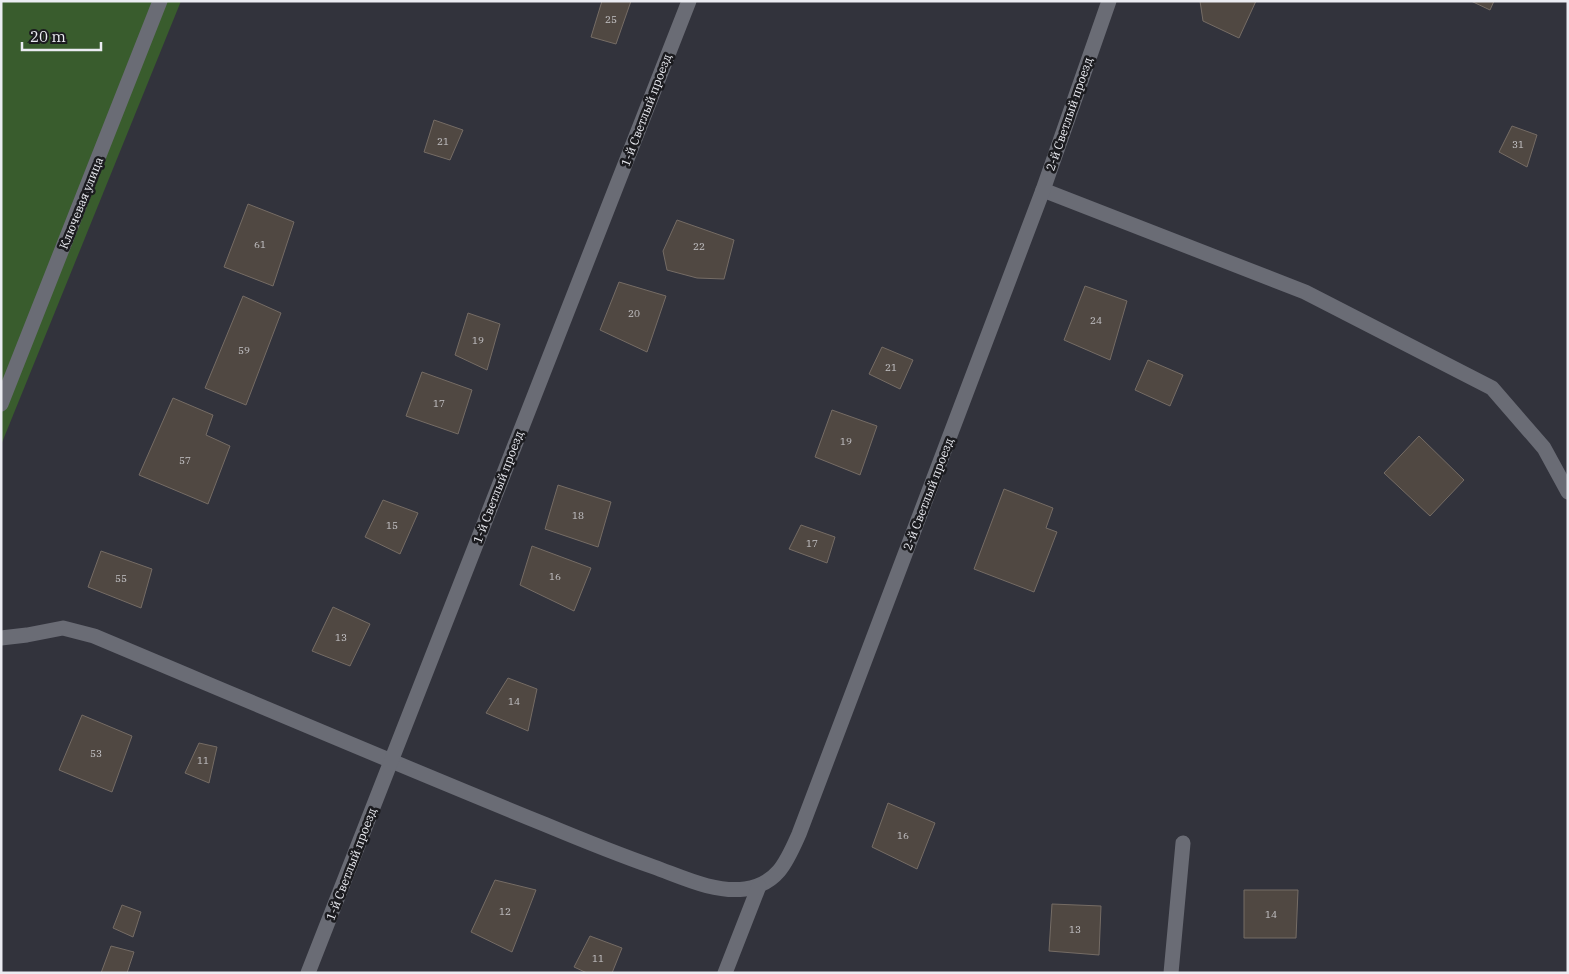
<svg xmlns="http://www.w3.org/2000/svg" width="1569" height="974" font-family="'IBM Plex Serif',serif">
<rect width="100%" height="100%" fill="#32333c"/>
<path fill="#395c2d" d="M1 1H181L1 445Z"/>
<g fill="#504842" stroke="#756c65">
<path d="M602 1H631L616 44 591 37Z"/>
<path d="M1200 1H1256L1239 38 1203 21Z"/>
<path d="M1471 1H1494L1490 10Z"/>
<path d="M434 120 463 130 450 160 424 152Z"/>
<path d="M1512 126 1537 135 1527 167 1499 152Z"/>
<path d="M248 204 294 222 273 286 224 267Z"/>
<path d="M677 220 734 240 724 279 697 278 667 270 663 251Z"/>
<path d="M619 282 666 296 647 352 600 330Z"/>
<path d="M1085 286 1127 301 1110 360 1064 340Z"/>
<path d="M243 296 281 313 246 405 205 388Z"/>
<path d="M468 313 500 324 487 370 455 355Z"/>
<path d="M882 347 913 360 900 389 869 374Z"/>
<path d="M1148 360 1183 375 1170 406 1135 390Z"/>
<path d="M422 372 472 390 458 434 406 416Z"/>
<path d="M173 398 213 415 206 435 230 446 208 504 139 475Z"/>
<path d="M832 410 877 426 860 475 815 457Z"/>
<path d="M1419 436 1464 480 1430 516 1384 473Z"/>
<path d="M558 485 611 502 598 547 545 529Z"/>
<path d="M1004 489 1053 508 1046 528 1057 532 1034 592 974 569Z"/>
<path d="M383 500 418 513 400 554 365 537Z"/>
<path d="M801 525 835 537 827 563 789 549Z"/>
<path d="M532 546 591 568 574 611 520 585Z"/>
<path d="M101 551 152 569 141 608 88 587Z"/>
<path d="M333 607 370 624 350 666 312 651Z"/>
<path d="M508 678 537 689 528 731 486 713Z"/>
<path d="M82 715 132 736 112 792 59 770Z"/>
<path d="M199 743 217 747 209 783 185 773Z"/>
<path d="M888 803 935 823 917 869 872 847Z"/>
<path d="M495 880 536 890 512 952 471 932Z"/>
<path d="M1244 890H1298L1296 938H1244Z"/>
<path d="M1052 904 1101 906 1099 955 1049 951Z"/>
<path d="M122 905 141 912 133 937 113 928Z"/>
<path d="M590 936 622 948 612 973H587L574 967Z"/>
<path d="M111 946 134 952 127 973H101Z"/>
</g>
<g fill="none" stroke-linecap="round" stroke-linejoin="round">
<path stroke="#6a6c75" stroke-width="15" d="M1043 190 1305 292 1492 388 1544 448 1568 492"/>
<g stroke="#6a6c75" stroke-width="15">
<path d="M1 404 160 1"/>
<path d="M1 638 27 635 63 628 94 636C244 699 394 763 544 824 580 839 617 854 654 867 682 877 714 893 745 889 778 884 787 861 799 834L1043 190 1109 1"/>
<path d="M308 973 689 1"/>
<path d="M725 973 759 886"/>
<path d="M1171 973 1183 843"/>
</g>
</g>
<g text-anchor="middle" dominant-baseline="central" stroke-width="5" stroke-linejoin="round" paint-order="stroke">
<g font-size="10" fill="#c4c3c6">
<text x="611" y="19">25</text>
<text x="443" y="141">21</text>
<text x="1518" y="144">31</text>
<text x="260" y="244">61</text>
<text x="699" y="246">22</text>
<text x="634" y="313">20</text>
<text x="1096" y="320">24</text>
<text x="478" y="340">19</text>
<text x="244" y="350">59</text>
<text x="891" y="367">21</text>
<text x="439" y="403">17</text>
<text x="846" y="441">19</text>
<text x="185" y="460">57</text>
<text x="578" y="515">18</text>
<text x="392" y="525">15</text>
<text x="812" y="543">17</text>
<text x="555" y="576">16</text>
<text x="121" y="578">55</text>
<text x="341" y="637">13</text>
<text x="514" y="701">14</text>
<text x="96" y="753">53</text>
<text x="203" y="760">11</text>
<text x="903" y="835">16</text>
<text x="505" y="911">12</text>
<text x="1271" y="914">14</text>
<text x="1075" y="929">13</text>
<text x="598" y="958">11</text>
</g>
<g font-size="12" fill="#ebecf2" stroke="#1b1b1f">
<text transform="translate(646 110) rotate(-69)">1-й Светлый проезд</text>
<text transform="translate(1069 114) rotate(-71)">2-й Светлый проезд</text>
<text transform="translate(81 203) rotate(-68)">Ключевая улица</text>
<text transform="translate(498 487) rotate(-69)">1-й Светлый проезд</text>
<text transform="translate(928 494) rotate(-69)">2-й Светлый проезд</text>
<text transform="translate(351 864) rotate(-69)">1-й Светлый проезд</text>
</g>
</g>
<rect width="1569" height="974" fill="none" stroke="#ebecf2" stroke-width="5"/>
<path d="M22 42v8h79v-8" fill="none" stroke="#ebecf2" stroke-width="2.5"/>
<text x="30" y="42" font-size="15" fill="#ebecf2" stroke="#1b1b1f" stroke-width="4" paint-order="stroke">20 m</text>
</svg>
